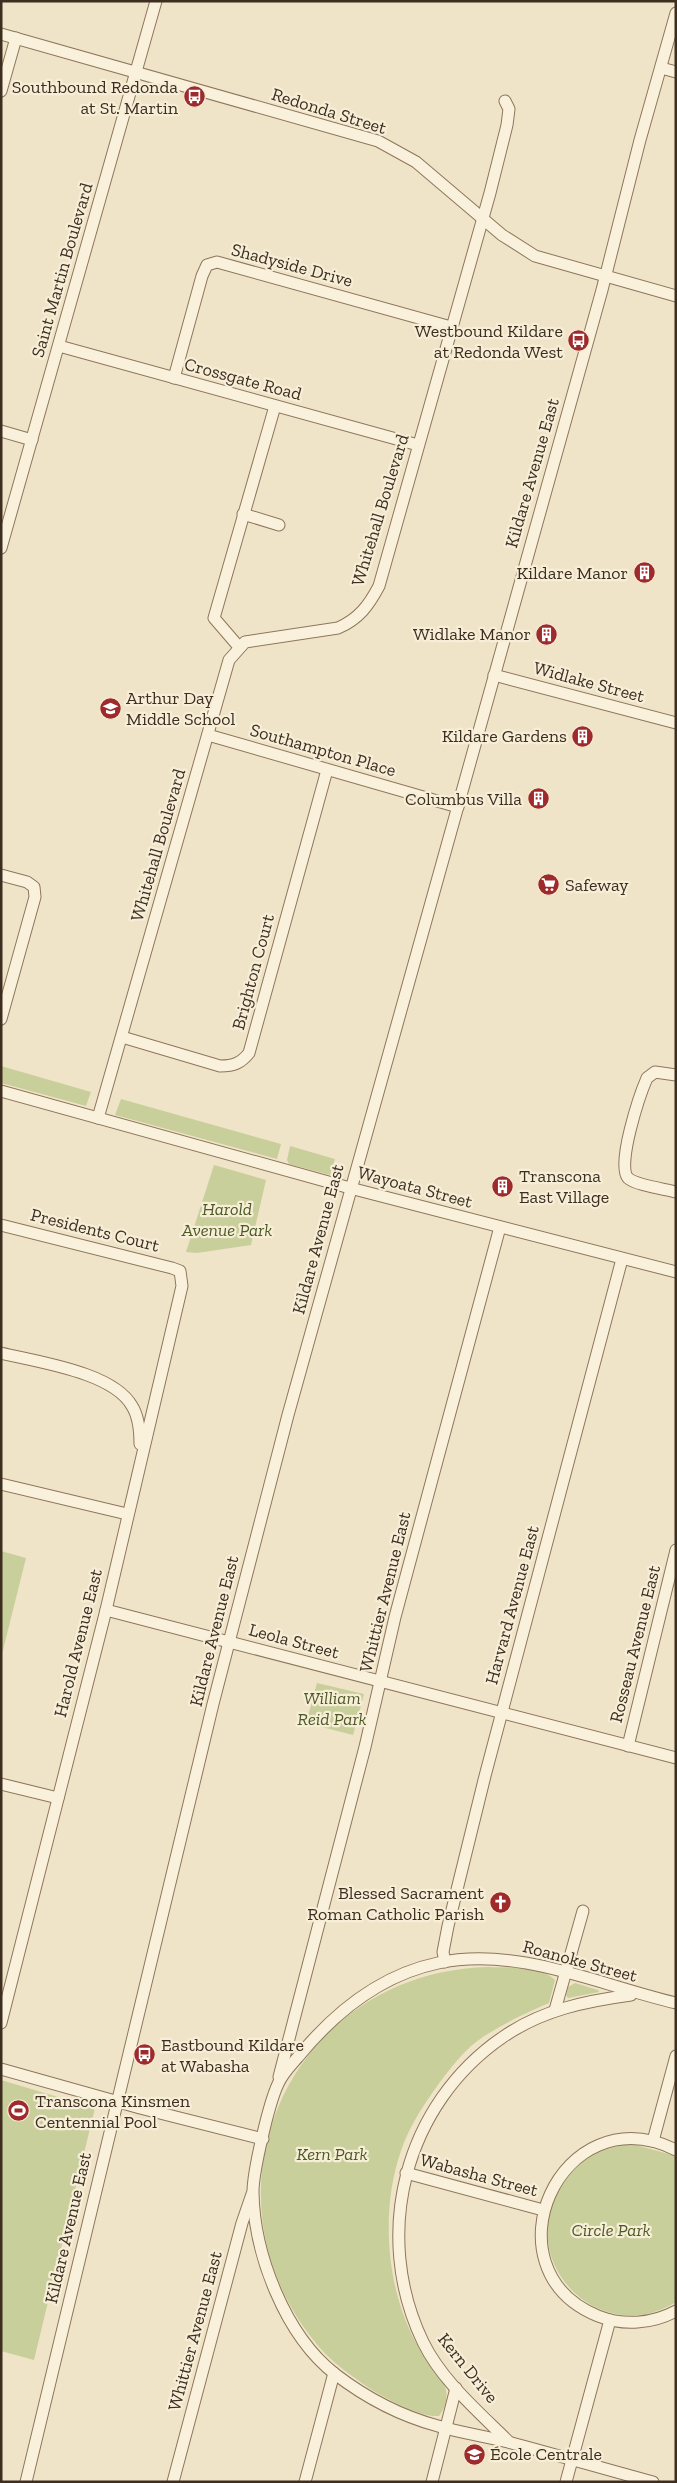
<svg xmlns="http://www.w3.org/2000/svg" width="677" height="2483" font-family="'Zilla Slab',serif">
<rect width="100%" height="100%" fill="#f0e4c8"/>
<g fill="#c9cf9b">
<path d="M1 1066 91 1092 86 1106 1 1083Z"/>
<path d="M121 1099 281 1144 277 1159 115 1115Z"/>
<path d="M290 1146 335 1159 330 1175 289 1164 287 1160Z"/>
<path d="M214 1165 266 1180 251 1245 197 1253 186 1252Z"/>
<path d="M1 1551 26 1558 1 1658Z"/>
<path d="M317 1683 364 1694 353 1735 306 1723Z"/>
<path d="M488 1967C508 1968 541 1965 555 1980L549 2003C524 2014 499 2025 476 2042 463 2052 450 2069 440 2082 425 2103 409 2126 401 2151 385 2196 385 2254 399 2301 405 2322 415 2344 428 2362 433 2369 440 2376 444 2384 449 2395 446 2407 439 2416 419 2418 379 2395 363 2384 348 2373 332 2362 320 2348 189 2196 289 1972 488 1967Z"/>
<path d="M575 1983 598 1990 599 1992 568 1998 566 1995 568 1987Z"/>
<path d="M1 2080 95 2108 34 2360 1 2351Z"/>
<path d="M624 2145H636L676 2156V2302C599 2350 512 2260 562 2185 578 2161 596 2150 624 2145Z"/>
</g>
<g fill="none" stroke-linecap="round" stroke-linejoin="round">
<defs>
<g id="minor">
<path d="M1 34 378 141 416 162 502 235 535 256 676 296"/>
<path d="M661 68 676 72"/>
<path d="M1 91 16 38"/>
<path d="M59 346 418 445"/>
<path d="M174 378 202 276 207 265 217 262 451 327"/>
<path d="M1 431 32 440"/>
<path d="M243 514 279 525"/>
<path d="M1 548 156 1"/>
<path d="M239 647 214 618 275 406"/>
<path d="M494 675 676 723"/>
<path d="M208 735 458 807"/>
<path d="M1 875 27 882 34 887 35 897 1 1019"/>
<path d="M122 1037 220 1066C234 1066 241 1063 249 1053L327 770"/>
<path d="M676 1075 655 1072 647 1078C640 1094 616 1165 628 1178 635 1185 665 1189 676 1192"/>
<path d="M1 1091 350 1188 676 1272"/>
<path d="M98 1118 229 660 245 642 338 628C359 619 369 605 379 586L490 193 507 125 509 109 505 101"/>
<path d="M1 1225 172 1268 180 1271 182 1286 106 1610 1 2023"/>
<path d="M1 1353C37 1362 113 1372 132 1406 139 1417 140 1431 140 1444"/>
<path d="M1 1484 127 1514"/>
<path d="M106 1610 676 1758"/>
<path d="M628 1746 676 1550"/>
<path d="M1 1784 58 1798"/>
<path d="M445 1962 443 1952 448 1926 485 1776 622 1259"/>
<path d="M555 2010 583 1911"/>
<path d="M1 2069 140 2108 263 2139"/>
<path d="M279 2077 365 1747 395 1617 500 1227"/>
<path d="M653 2141 676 2056"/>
<path d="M676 2150C560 2093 483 2269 598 2316 623 2326 652 2324 676 2311"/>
<path d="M406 2173 543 2210"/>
<path d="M509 2442C479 2412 442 2381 423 2342 371 2234 405 2104 503 2037 542 2010 586 2001 631 1995"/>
<path d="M26 2482 213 1704 288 1415 602 290 640 140 676 13"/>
<path d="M173 2482 242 2223 252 2194"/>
<path d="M305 2482 334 2373"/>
<path d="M432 2482 456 2388"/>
<path d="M566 2482 610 2320"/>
<path d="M653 2482C605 2469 557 2455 508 2442 485 2436 461 2433 438 2426 401 2416 365 2397 335 2374 285 2335 254 2254 253 2192 253 2171 269 2103 278 2084 282 2074 291 2065 298 2057 334 2013 381 1975 438 1963 518 1946 599 1985 676 2003"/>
</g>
</defs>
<use href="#minor" stroke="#8d765c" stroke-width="13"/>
<use href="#minor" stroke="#faf1dc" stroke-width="11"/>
</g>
<defs>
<symbol id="bus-disc" viewBox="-11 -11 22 22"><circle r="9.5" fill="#9e2a2b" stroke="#f7eed8"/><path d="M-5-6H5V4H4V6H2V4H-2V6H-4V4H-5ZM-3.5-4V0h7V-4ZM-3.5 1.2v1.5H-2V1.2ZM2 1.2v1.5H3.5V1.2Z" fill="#fff"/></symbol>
<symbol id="building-disc" viewBox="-11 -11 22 22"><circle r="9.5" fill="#9e2a2b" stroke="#f7eed8"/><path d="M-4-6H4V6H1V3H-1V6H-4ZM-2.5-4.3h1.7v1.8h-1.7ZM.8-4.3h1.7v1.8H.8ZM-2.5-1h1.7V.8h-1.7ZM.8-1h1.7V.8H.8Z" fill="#fff"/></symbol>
<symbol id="school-disc" viewBox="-11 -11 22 22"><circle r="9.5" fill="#9e2a2b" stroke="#f7eed8"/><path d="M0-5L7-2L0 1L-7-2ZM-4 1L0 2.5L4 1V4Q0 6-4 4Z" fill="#fff"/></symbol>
<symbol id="supermarket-disc" viewBox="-11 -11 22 22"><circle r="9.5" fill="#9e2a2b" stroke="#f7eed8"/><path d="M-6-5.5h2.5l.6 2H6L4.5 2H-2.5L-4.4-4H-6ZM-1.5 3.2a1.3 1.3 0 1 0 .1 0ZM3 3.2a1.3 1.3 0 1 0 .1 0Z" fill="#fff"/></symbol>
<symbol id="church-disc" viewBox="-11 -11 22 22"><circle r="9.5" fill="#9e2a2b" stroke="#f7eed8"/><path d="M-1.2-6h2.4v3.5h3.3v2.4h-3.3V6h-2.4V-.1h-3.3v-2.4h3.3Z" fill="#fff"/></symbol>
<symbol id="stadium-disc" viewBox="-11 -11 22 22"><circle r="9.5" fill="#9e2a2b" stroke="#f7eed8"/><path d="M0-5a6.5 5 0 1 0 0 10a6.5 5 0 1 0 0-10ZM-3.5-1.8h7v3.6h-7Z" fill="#fff"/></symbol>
</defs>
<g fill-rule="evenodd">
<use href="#bus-disc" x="182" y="84" width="25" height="25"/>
<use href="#bus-disc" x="566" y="328" width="25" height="25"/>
<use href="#building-disc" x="632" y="560" width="25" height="25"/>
<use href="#building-disc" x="534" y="622" width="25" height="25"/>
<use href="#school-disc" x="98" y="696" width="25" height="25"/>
<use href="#building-disc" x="570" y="724" width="25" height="25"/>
<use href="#building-disc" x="526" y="786" width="25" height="25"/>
<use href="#supermarket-disc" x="536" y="872" width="25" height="25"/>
<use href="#building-disc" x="490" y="1174" width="25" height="25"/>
<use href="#church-disc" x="488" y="1890" width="25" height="25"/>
<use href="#bus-disc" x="132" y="2042" width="25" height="25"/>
<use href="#stadium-disc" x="6" y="2098" width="25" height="25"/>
<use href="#school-disc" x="462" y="2442" width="25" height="25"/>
</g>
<g text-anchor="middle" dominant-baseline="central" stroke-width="4.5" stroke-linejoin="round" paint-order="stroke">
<g font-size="18" fill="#3d2e20" stroke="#f7eed8" text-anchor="end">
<text x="178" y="87">Southbound Redonda<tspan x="178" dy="21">at St. Martin</tspan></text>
<text x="563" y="331">Westbound Kildare<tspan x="563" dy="21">at Redonda West</tspan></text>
<text x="628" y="573">Kildare Manor</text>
<text x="531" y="634">Widlake Manor</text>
<text x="126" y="698" text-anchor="start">Arthur Day<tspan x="126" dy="21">Middle School</tspan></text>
<text x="567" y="736">Kildare Gardens</text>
<text x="522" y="799">Columbus Villa</text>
<text x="565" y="885" text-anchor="start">Safeway</text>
<text x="519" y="1176" text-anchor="start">Transcona<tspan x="519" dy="21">East Village</tspan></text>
<text x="484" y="1893">Blessed Sacrament<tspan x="484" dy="21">Roman Catholic Parish</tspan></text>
<text x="161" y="2045" text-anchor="start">Eastbound Kildare<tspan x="161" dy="21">at Wabasha</tspan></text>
<text x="35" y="2101" text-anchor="start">Transcona Kinsmen<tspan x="35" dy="21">Centennial Pool</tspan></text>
<text x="490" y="2454" text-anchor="start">École Centrale</text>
</g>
<g font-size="18" fill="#3d2e20" stroke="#f7eed8">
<text transform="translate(329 111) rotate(17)">Redonda Street</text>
<text transform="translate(292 265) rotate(15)">Shadyside Drive</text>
<text transform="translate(62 270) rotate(-74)">Saint Martin Boulevard</text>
<text transform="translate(243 379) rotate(15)">Crossgate Road</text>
<text transform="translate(532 473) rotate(-74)">Kildare Avenue East</text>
<text transform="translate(380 510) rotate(-73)">Whitehall Boulevard</text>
<text transform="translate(589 682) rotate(15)">Widlake Street</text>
<text transform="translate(323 750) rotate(16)">Southampton Place</text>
<text transform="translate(158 845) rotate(-74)">Whitehall Boulevard</text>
<text transform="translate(253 972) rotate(-75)">Brighton Court</text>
<text transform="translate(415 1187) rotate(15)">Wayoata Street</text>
<text transform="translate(95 1230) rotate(14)">Presidents Court</text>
<text transform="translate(318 1239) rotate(-75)">Kildare Avenue East</text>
<text transform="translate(385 1592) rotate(-76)">Whittier Avenue East</text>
<text transform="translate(512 1605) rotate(-75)">Harvard Avenue East</text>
<text transform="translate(214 1631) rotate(-76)">Kildare Avenue East</text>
<text transform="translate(294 1641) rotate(15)">Leola Street</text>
<text transform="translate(78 1643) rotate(-76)">Harold Avenue East</text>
<text transform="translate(635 1644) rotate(-76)">Rosseau Avenue East</text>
<text transform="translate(580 1961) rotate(15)">Roanoke Street</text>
<text transform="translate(479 2175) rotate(15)">Wabasha Street</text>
<text transform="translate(68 2228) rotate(-77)">Kildare Avenue East</text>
<text transform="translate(195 2331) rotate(-75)">Whittier Avenue East</text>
<text transform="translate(468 2368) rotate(51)">Kern Drive</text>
</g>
<g font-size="18" font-style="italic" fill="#4d5a26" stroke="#f7eed8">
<text x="227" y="1209">Harold<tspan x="227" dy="21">Avenue Park</tspan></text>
<text x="332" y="1698">William<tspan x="332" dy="21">Reid Park</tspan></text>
<text x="332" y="2154">Kern Park</text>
<text x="611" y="2230">Circle Park</text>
</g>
</g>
<rect width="677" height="2483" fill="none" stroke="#3d2e20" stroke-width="5"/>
</svg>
